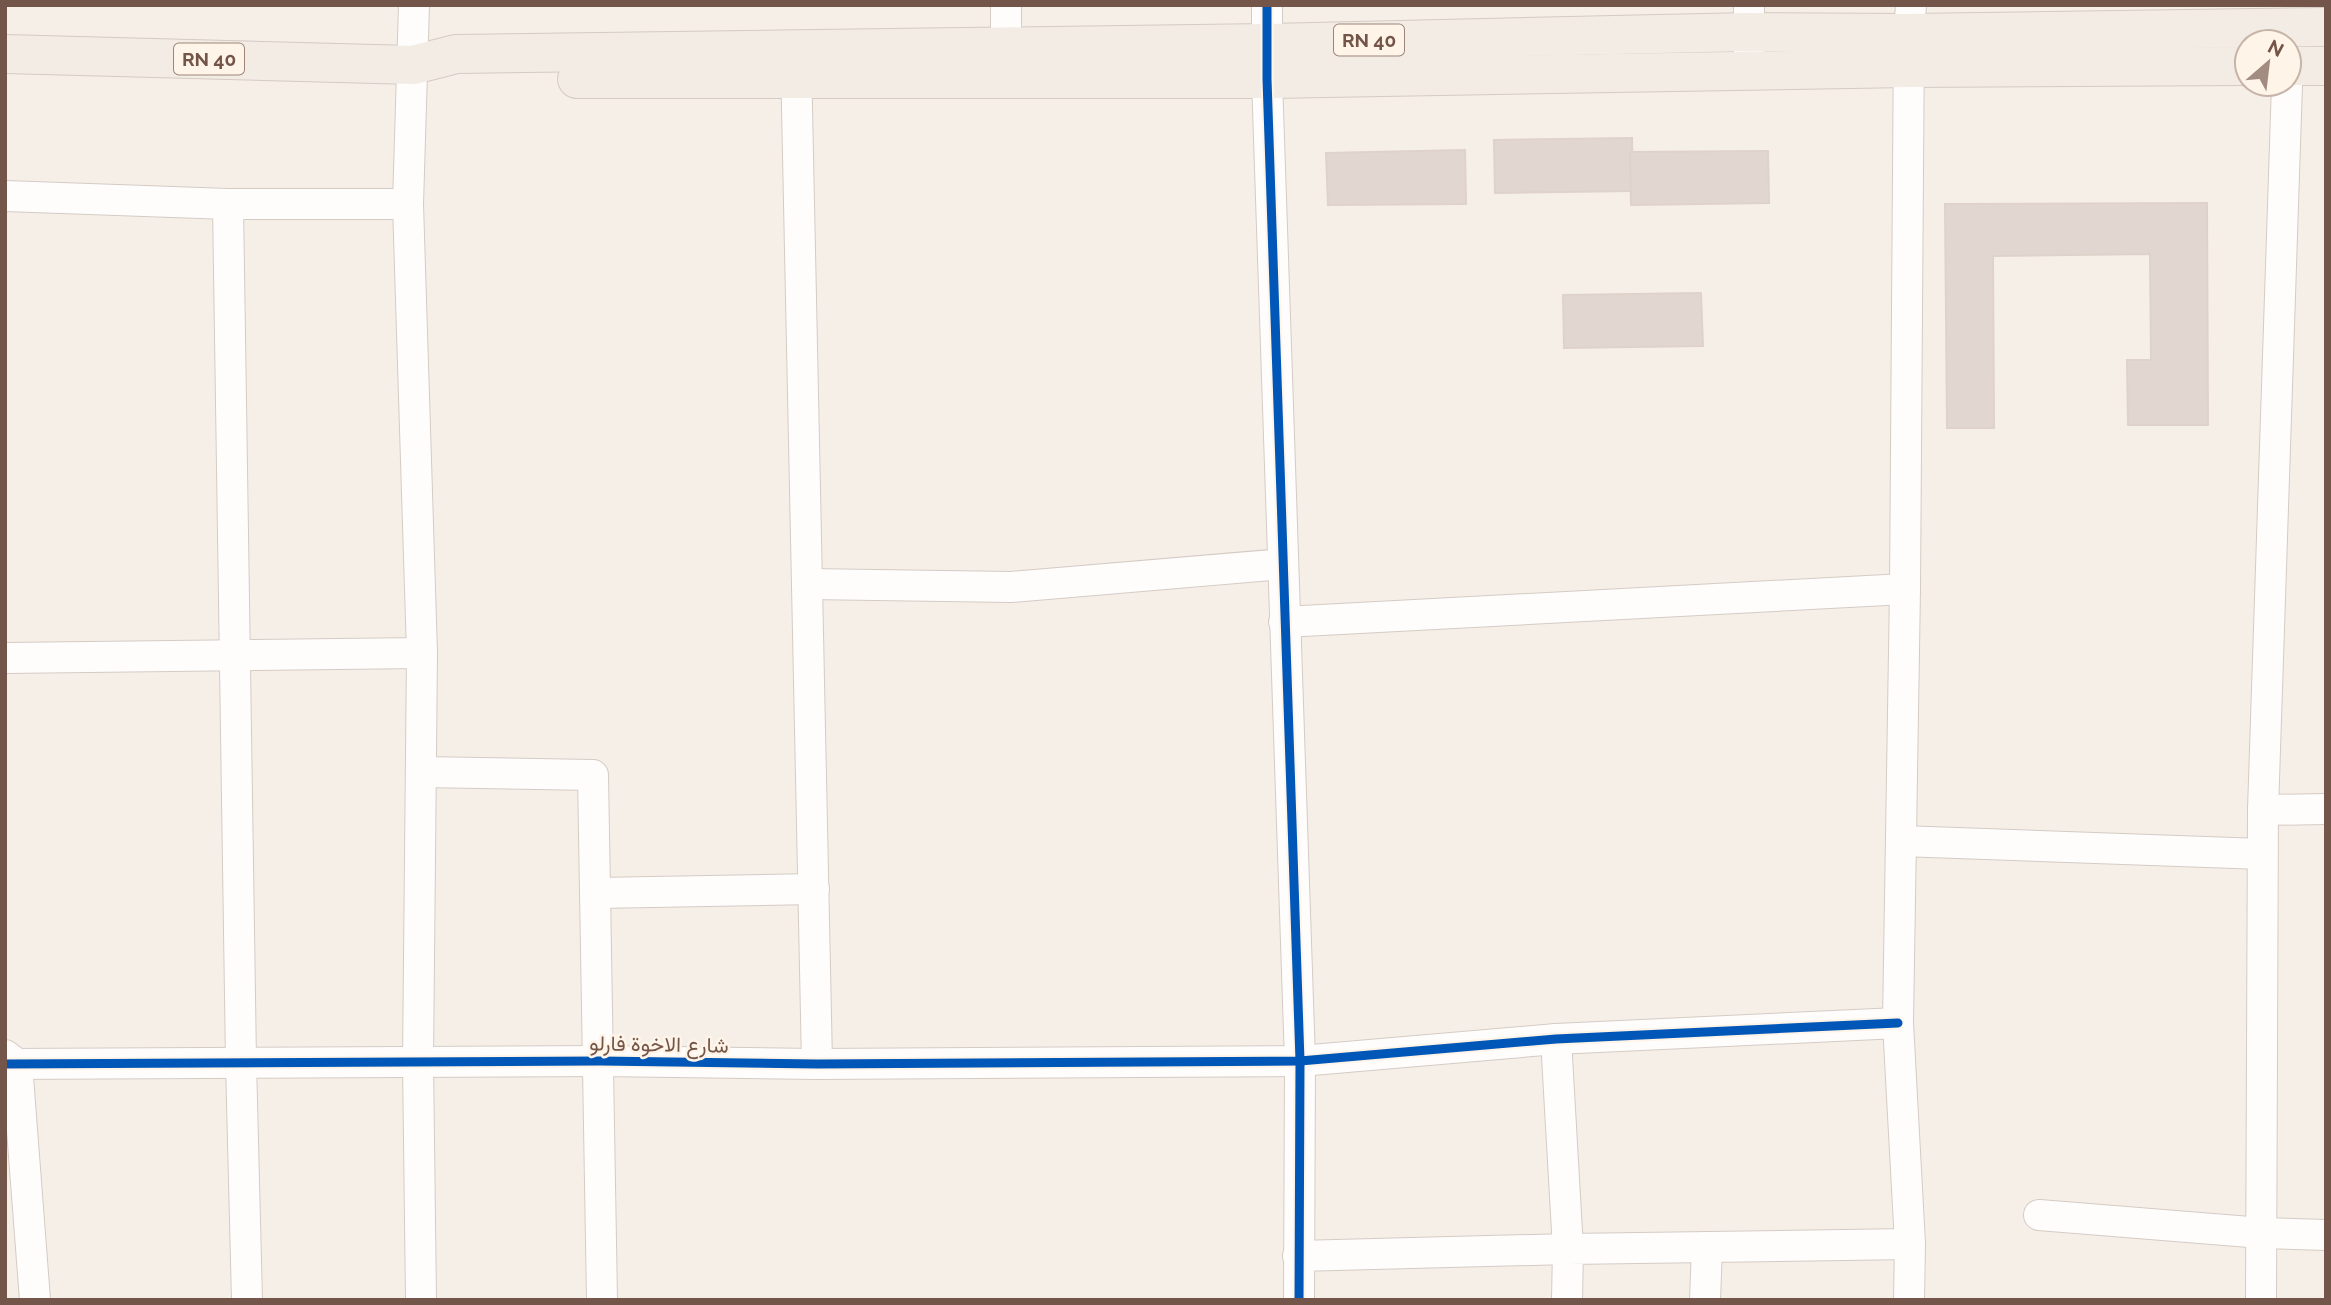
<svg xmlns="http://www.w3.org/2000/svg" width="2331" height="1305" font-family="Raleway,Vazirmatn,sans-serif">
<rect width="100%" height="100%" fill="#f6efe8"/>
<g fill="#e2d7d0" stroke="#dfd2ca" stroke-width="2">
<path d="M1632 138 1633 191 1495 193 1494 140Z"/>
<path d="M1465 150 1466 204 1328 205 1326 153Z"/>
<path d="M1768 151 1769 203 1631 205 1630 152Z"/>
<path d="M2207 203 2208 425H2128L2127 360H2151L2150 254 1993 256 1994 428H1947L1945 204Z"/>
<path d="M1701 293 1703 346 1564 348 1563 295Z"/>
</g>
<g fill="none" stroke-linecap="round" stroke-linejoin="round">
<defs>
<g id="street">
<path d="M414 5 408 204 422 653 418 1061 421 1300"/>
<path d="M1006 5V46"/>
<path d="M1267 5V79L1300 1061 1299 1300"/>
<path d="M1749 5V52"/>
<path d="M796 59 817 1064"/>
<path d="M5 196 228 204H408"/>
<path d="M228 204 241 1062 247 1300"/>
<path d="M808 584 1011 587 1283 564"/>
<path d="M1284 622 1905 589"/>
<path d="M5 658 422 653"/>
<path d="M421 772 593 775 602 1300"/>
<path d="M2263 810 2326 809"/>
<path d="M1901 841 2262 854"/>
<path d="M596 893 814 889"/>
<path d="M5 1055 17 1064 35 1300"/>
<path d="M5 1064 600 1061 817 1064 1300 1061 1556 1039 1898 1023"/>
<path d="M2039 1215 2262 1233 2326 1235"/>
<path d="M1298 1256 1568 1249 1556 1039"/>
<path d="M1567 1300 1568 1249 1910 1244"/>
<path d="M1705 1300 1707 1247"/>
<path d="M1909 1300 1910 1244 1898 1023 1905 589 1909 33 1911 5"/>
<path d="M2261 1300 2263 810 2287 84"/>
</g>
<g id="primary">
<path d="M5 54 413 65 456 54 1266 43 1748 32 1909 33 2326 27"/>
<path d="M2289 66H2326"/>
<path d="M577 79H1267L1908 68 2247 66"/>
</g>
</defs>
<use href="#street" stroke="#d4cbc5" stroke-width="32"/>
<use href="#primary" stroke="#d5cac5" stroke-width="40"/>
<use href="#street" stroke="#fefdfc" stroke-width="30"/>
<use href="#primary" stroke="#f2ece4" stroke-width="38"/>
<defs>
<g id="cycleway">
<path d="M1267 5V79L1300 1061 1299 1300"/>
<path d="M5 1064 600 1061 817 1064 1300 1061 1556 1039 1898 1023"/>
</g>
</defs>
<use href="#cycleway" stroke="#fff4e8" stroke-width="13"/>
<use href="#cycleway" stroke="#0057b8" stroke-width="9"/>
</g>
<g text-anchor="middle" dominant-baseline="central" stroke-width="5" stroke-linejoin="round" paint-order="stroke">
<g fill="#fff4e8" stroke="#9e8579" stroke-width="2">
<rect x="1334" y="24.5" width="70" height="31" rx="5"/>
<rect x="174" y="43.5" width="70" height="31" rx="5"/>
</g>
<g font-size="19" font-weight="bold" fill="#745549">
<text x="1369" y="40">RN 40</text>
<text x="209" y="59">RN 40</text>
</g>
<g font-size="21" fill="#745549" stroke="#fff4e8">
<text transform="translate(659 1044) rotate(1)">شارع الاخوة فارلو</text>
</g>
</g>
<rect width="2331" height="1305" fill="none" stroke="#745549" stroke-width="14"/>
<g transform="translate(2268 63) rotate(28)"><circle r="33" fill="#fff4e8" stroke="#c7b4a8" stroke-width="2"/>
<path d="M0-5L12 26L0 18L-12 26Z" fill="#a28b81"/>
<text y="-10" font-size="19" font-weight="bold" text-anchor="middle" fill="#745549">N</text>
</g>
</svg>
